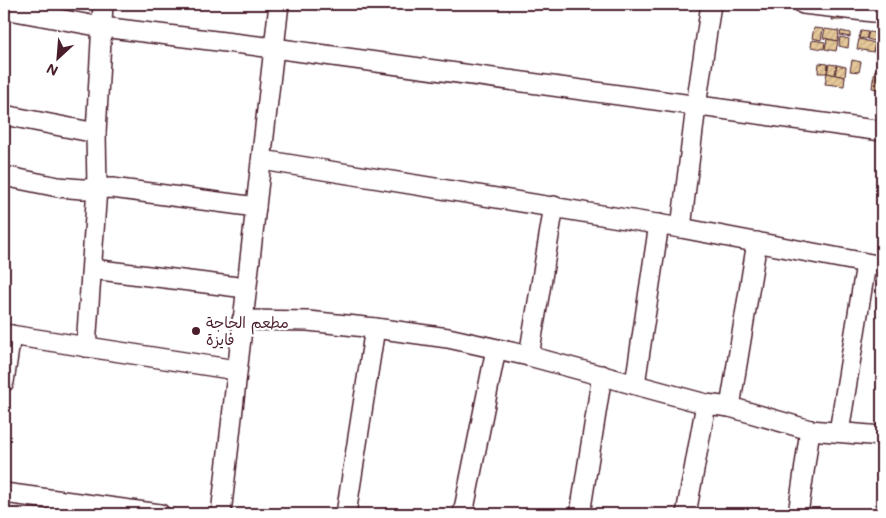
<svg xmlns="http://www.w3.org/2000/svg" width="886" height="518" font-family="Mali,'Playpen Sans Arabic',sans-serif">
<defs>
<pattern id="building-hatch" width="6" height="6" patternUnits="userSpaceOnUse" patternTransform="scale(1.25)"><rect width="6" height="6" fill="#e5c899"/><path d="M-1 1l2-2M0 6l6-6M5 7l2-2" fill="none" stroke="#c6ab84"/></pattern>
</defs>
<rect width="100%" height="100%" fill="#fff"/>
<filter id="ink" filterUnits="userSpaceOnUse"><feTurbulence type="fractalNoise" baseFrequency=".02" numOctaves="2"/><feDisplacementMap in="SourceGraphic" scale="10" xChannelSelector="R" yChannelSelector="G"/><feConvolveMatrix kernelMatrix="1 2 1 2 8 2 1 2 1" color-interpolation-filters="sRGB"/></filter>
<g filter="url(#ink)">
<g fill="url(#building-hatch)" stroke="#4a1f2b">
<path d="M833 13H844V20H832Z"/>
<path d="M814 28 823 29 821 40 812 38Z"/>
<path d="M825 29 839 31 838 41 823 38Z"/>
<path d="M841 31 850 33V37L840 35Z"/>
<path d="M861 31 868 32 866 39 859 38Z"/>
<path d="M869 32 877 33 875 41 867 39Z"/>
<path d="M878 33 882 34V42L876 40Z"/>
<path d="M840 37 849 39 848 48 839 46Z"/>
<path d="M827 39 838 41 836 51 825 49Z"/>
<path d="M859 39 875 43 873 52 857 49Z"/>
<path d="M812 40 825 42 824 49 811 47Z"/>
<path d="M876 43 882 44V54L874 52Z"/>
<path d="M852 60 861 62 859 72 850 71Z"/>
<path d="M819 63 828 64 827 73H818Z"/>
<path d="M829 64 837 65 835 75 827 73Z"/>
<path d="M837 65 846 67 845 77 835 75Z"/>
<path d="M875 70 882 72V82L873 80Z"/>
<path d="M827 73 845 77 844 86 825 84Z"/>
<path d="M873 80 882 82V90L872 88Z"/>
</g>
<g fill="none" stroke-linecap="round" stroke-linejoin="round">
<defs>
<g id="street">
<path d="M803 4 882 13"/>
<path d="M4 9 102 27 274 48 882 131"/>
<path d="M4 115 96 133"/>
<path d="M262 160 681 228 882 266"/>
<path d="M4 176 58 187 82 189 112 188 256 207"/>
<path d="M681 228 696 106 711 4"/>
<path d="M92 269 246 288"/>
<path d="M242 320 308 321 375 328 448 338 529 356 706 404 730 407 810 430 882 436"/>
<path d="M4 334 236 370"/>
<path d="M86 347 97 188 96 133 103 4"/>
<path d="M529 356 554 206"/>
<path d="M4 382 11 335"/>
<path d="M635 384 659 224"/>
<path d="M730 407 757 242"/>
<path d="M839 432 866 264"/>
<path d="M4 493 160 514"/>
<path d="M221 514 279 4"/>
<path d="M346 514 375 328"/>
<path d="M463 514 496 349"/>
<path d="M580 514 602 375"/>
<path d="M686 514 706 404"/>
<path d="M798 514 810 430"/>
</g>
</defs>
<use href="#street" stroke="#4a1f2b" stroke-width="22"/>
<use href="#street" stroke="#fff" stroke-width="19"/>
</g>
</g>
<circle fill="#4a1f2b" stroke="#fff" stroke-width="2" cx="196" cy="331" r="5"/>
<g text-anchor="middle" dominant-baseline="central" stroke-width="4.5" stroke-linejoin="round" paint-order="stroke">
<g font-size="15" fill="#4a1f2b" stroke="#fff" text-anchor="start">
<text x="206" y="322">مطعم الحاجة<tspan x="206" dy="17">فايزة</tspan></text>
</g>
</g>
<rect width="886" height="518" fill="none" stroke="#fff" stroke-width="20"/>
<rect x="10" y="10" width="866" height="498" fill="none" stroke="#4a1f2b" stroke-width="2" filter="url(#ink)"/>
<g transform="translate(58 58) rotate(206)" stroke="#ffffff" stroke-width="4" paint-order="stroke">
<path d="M0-4L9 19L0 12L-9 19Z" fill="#4a1f2b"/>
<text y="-8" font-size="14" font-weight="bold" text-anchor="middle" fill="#4a1f2b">N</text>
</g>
</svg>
